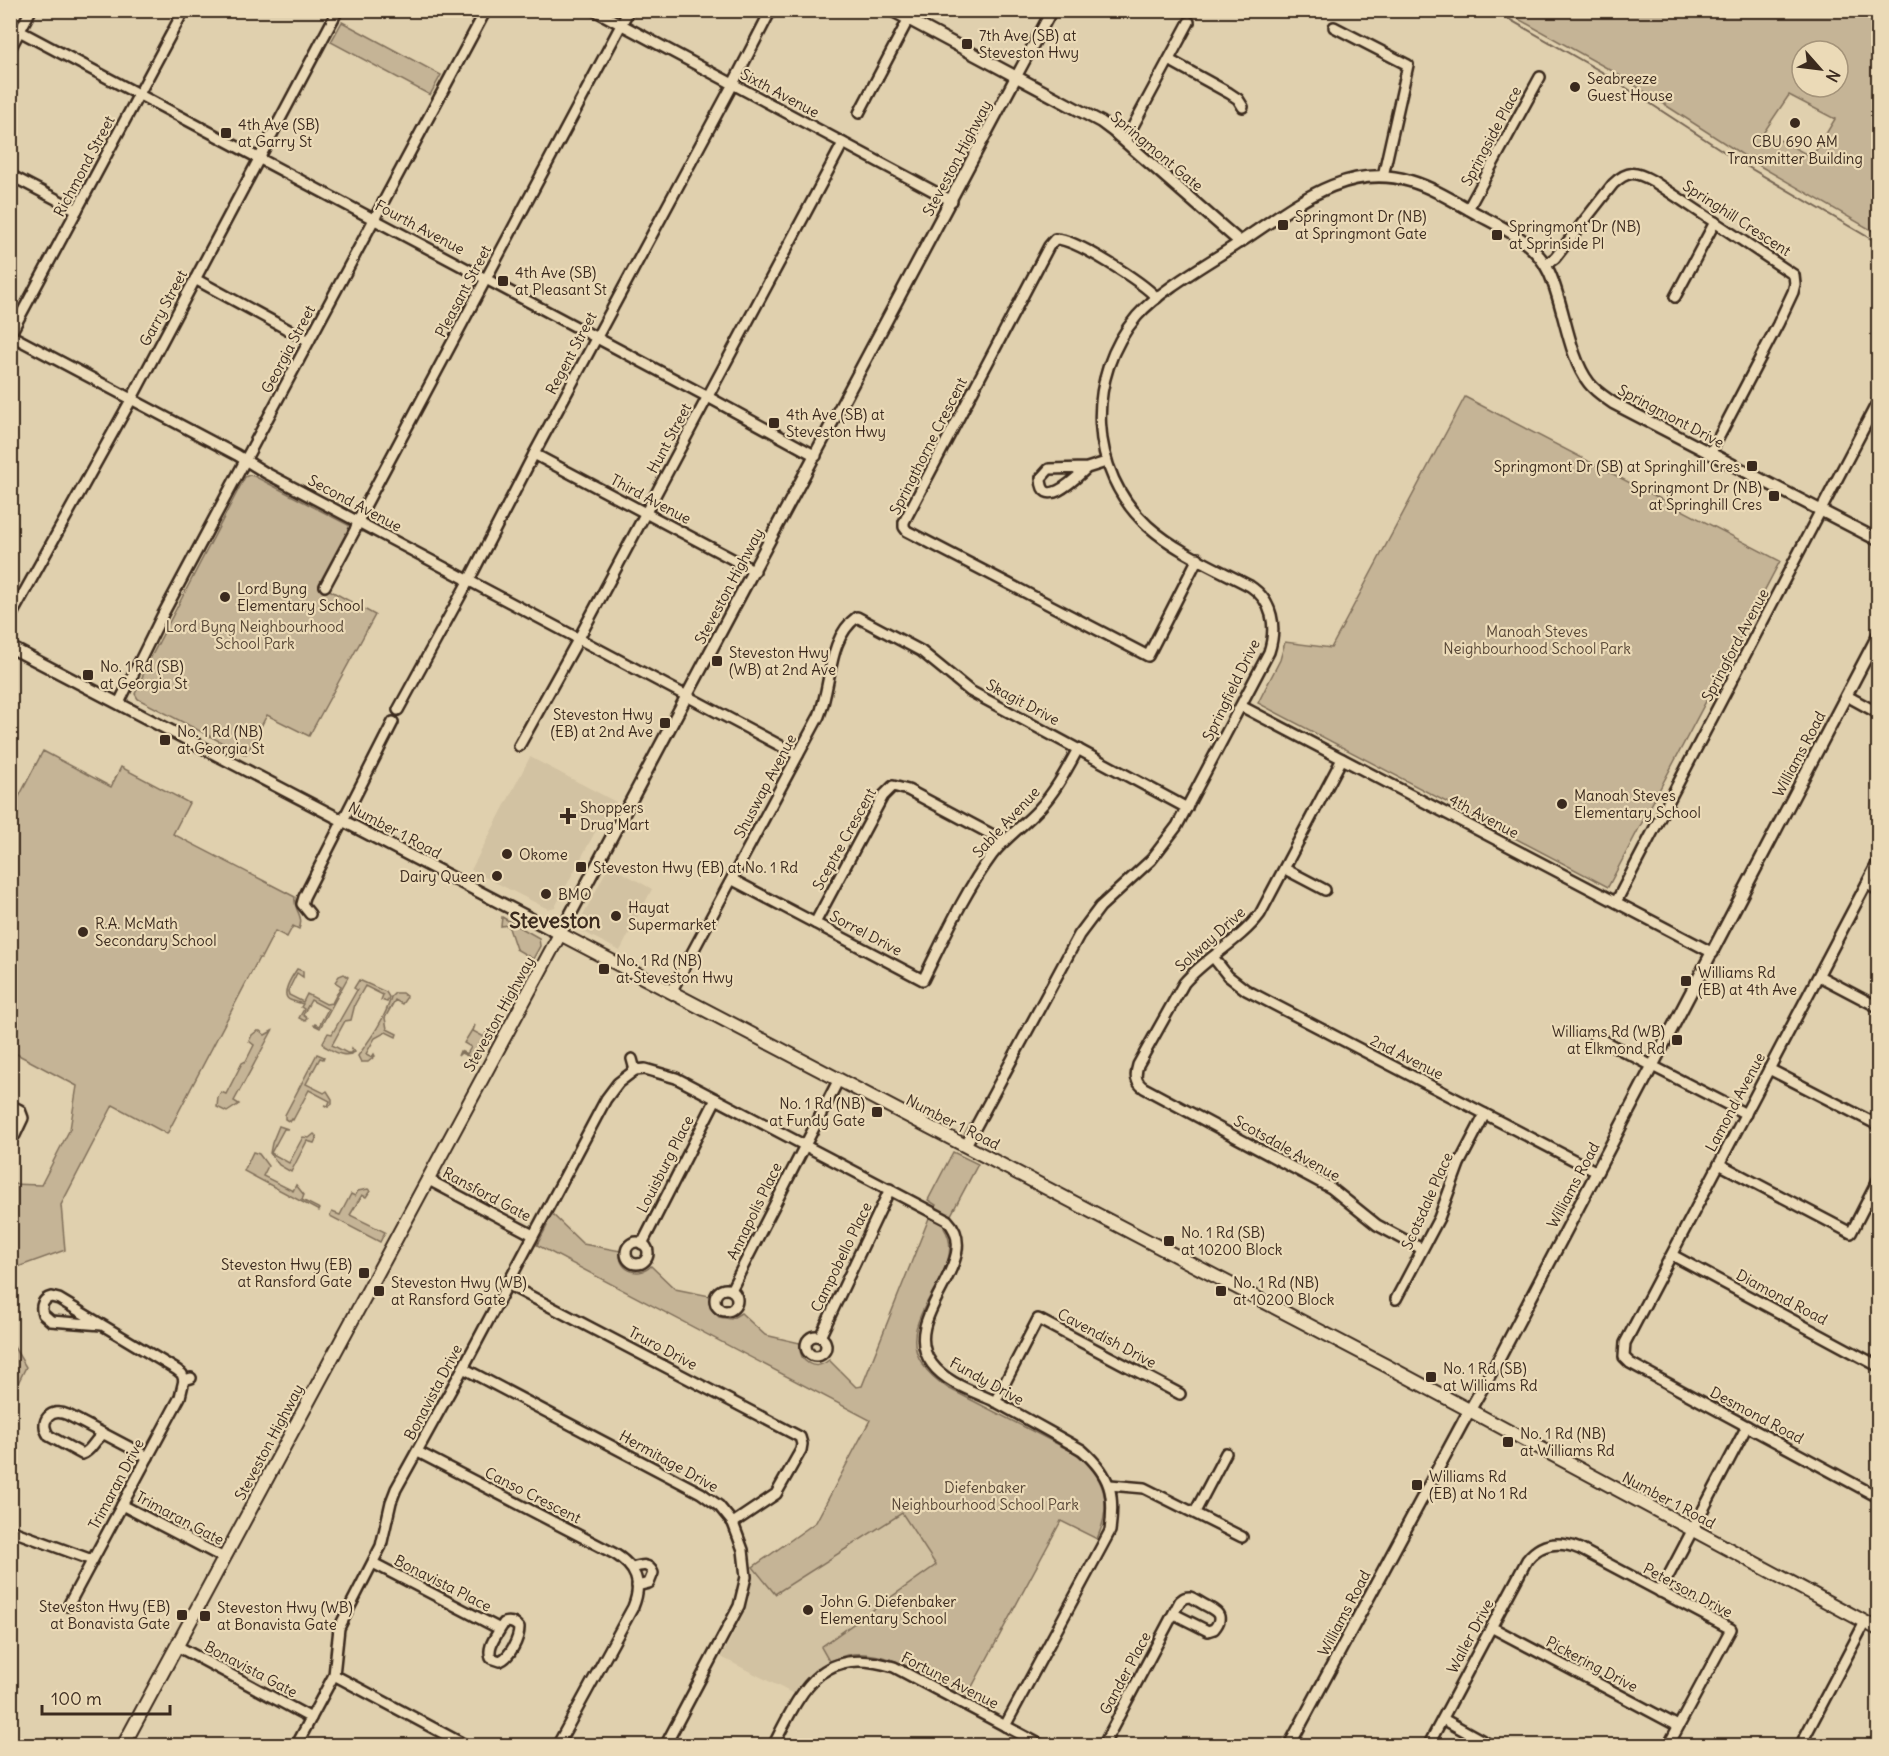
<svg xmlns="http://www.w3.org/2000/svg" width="1889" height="1756" font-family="Delius,sans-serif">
<rect width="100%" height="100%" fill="#e0d0ae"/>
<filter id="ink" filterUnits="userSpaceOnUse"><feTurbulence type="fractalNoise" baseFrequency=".0167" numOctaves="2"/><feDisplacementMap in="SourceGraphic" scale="12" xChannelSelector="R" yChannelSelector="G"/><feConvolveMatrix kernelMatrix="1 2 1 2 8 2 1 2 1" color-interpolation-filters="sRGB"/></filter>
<g filter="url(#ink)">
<g fill="#d2c2a2">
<path d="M530 757 616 802 594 834 555 907 548 909 471 870Z"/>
<path d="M609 865 652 889 620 951 580 930 578 926Z"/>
<path d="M901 1512 936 1565 821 1647 829 1661 810 1674 794 1694 721 1657 740 1621 749 1600 753 1567 776 1594Z"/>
</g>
<g fill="#c5b496" stroke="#806f5a" stroke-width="1.5" fill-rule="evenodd">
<path d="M1504 11H1878V234L1760 166 1614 72ZM1802 51H1838V87H1802ZM1789 95 1835 119 1812 157 1764 132Z"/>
<path d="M342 22 441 75 430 95 331 42Z"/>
<path d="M1465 397 1780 561 1608 887 1258 703 1280 660 1285 642 1331 648Z"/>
<path d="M249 475 254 476 354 528 322 586 375 615 309 736 267 715 246 755 138 699 135 694 149 661 245 477Z"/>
<path d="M43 751 111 787 121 767 189 803 173 834 295 897C293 911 305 915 299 929L293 926 287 937 275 931 261 958H259L167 1134 113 1105 61 1205 65 1250 12 1269 11 1272V1184L41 1185 70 1129 77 1086 11 1051V812Z"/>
<path d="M502 917 539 938 540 946 533 959 516 949 508 925 501 926Z"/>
<path d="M297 969 303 971V977L297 973 288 991 289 995 303 1002 307 994 326 1004 332 1003 341 986 335 982 339 976 344 974 348 977 320 1028 314 1025 315 1024 319 1026 328 1009 311 1000 303 1015 307 1018 305 1021 299 1018 304 1009 301 1007 303 1004C297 1002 292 1001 290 1000 279 995 293 975 297 969Z"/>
<path d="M359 980 386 992 389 997 387 1002 381 1000 383 995 365 986 355 1004 351 1020 345 1021 332 1045 347 1053H351L352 1048 355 1052C344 1059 334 1051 324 1046L323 1042 328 1033 332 1034 357 990 354 988Z"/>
<path d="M395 993H402L407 997 402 1004 395 1000 385 1018 387 1029 397 1034 396 1037 386 1032 375 1038 366 1054 372 1057 374 1054 375 1056 368 1062H361L358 1056C371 1038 385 1019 391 997Z"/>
<path d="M475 1025 473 1031 484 1037 487 1031 490 1035 474 1066H472L467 1064 470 1057 461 1053 458 1056 460 1051 467 1054 471 1047 464 1043Z"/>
<path d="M257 1031H260L265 1035 272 1031 234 1101 239 1104 227 1112 217 1107 218 1097 221 1092 226 1094 242 1063 246 1061 254 1045 249 1041 252 1035Z"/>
<path d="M317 1054 324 1057 323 1059 320 1058 306 1084 324 1093 327 1091 332 1099V1104L328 1107 324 1105 328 1106 330 1101 309 1090 293 1120 292 1119 290 1122 285 1119V1115Z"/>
<path d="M279 1126 288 1129H284L271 1153 289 1163 303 1137 309 1138 314 1134 317 1137 314 1143 307 1141 291 1172 279 1165 270 1153 272 1143Z"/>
<path d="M253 1152 259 1154 268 1166 263 1176 293 1191 296 1185 304 1195 302 1200 320 1209 319 1211 244 1171Z"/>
<path d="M953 1152 978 1164 944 1228C976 1278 861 1331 948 1388L1075 1453C1105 1476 1113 1503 1097 1539L1061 1521 966 1698C932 1680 887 1647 847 1655 841 1657 835 1659 829 1661L821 1647 936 1565 902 1513 775 1594 753 1567 816 1522 870 1420 537 1245 547 1226 545 1224 551 1213 583 1244 621 1251C616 1269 638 1279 651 1266L675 1289 710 1296V1308L719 1317 731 1319 741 1313 765 1335 800 1343C798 1362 814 1372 829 1360L856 1387 862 1386 929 1218 936 1205 928 1200Z"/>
<path d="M368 1189 370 1191 366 1197 362 1195 350 1215 385 1232 380 1242 330 1216 332 1212 340 1215 351 1194 355 1196 358 1191Z"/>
<path d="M11 1342 26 1367 11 1397Z"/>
</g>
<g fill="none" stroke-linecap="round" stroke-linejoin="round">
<path stroke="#766552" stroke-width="2" d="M1493 10 1602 72 1743 164 1878 243"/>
<defs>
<g id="minor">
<path d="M594 10 952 201"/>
<path d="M10 26 708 397 816 456"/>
<path d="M1334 27 1408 65 1383 176"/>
<path d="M10 49 31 10"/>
<path d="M1169 60 1229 93 1238 99 1243 107"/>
<path d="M1016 77 1052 10"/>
<path d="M859 113 908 20"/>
<path d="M1125 141 1189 22"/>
<path d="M10 175 77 210"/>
<path d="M1468 209 1540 77"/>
<path d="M1545 265 1555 258 1613 184C1628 170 1635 171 1653 181L1794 275 1795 284 1793 292 1778 324 1710 454"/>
<path d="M195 279 309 341"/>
<path d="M1675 297 1715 222"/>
<path d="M1157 298C1142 282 1075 238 1055 239L1049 246 904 522V527L907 531 1148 656 1198 558"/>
<path d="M10 335 237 455 266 473 798 755"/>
<path d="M10 335 184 10"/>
<path d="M534 454 755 571"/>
<path d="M1087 468C1078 476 1042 513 1041 478L1049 469 1087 468 1106 462"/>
<path d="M325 586 355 530 362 512 629 10"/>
<path d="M10 618 131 400 338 10"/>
<path d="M1847 696 1878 713"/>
<path d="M119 703 162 616 486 10"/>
<path d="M1241 706 1713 953"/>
<path d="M398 710 469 580 534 454 733 84 771 10"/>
<path d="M519 746 579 638 843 143"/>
<path d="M1342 759 1260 914C1239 942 1206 957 1184 983L1138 1065C1135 1075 1135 1082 1144 1088L1331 1188 1377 1225 1422 1249"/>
<path d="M1878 862 1625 1343 1624 1357 1630 1363 1878 1497"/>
<path d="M1285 869 1325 890"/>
<path d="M733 880 923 980C944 938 964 893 992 855 1005 838 1023 826 1038 810 1055 792 1066 771 1078 749"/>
<path d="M1867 884 1878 890"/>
<path d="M1616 902 1878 401"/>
<path d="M310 914 302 904 304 897 393 722"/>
<path d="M815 923 883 796 893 786 908 790 1004 841"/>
<path d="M1213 957 1228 976 1246 990 1597 1172"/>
<path d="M1819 976 1878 1007"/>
<path d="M671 992 819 716C832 685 827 639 857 617L921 651 970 691 1187 808"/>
<path d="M1594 1036 1746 1114"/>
<path d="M632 1059 635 1070 645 1069 676 1078 947 1220C987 1261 896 1317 932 1364 946 1383 973 1391 994 1401 1024 1417 1053 1434 1082 1450 1111 1476 1115 1493 1110 1531L1005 1726"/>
<path d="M1769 1069 1878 1125"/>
<path d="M10 1105 20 1110 23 1118 15 1135 10 1138"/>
<path d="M966 1145 1079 935 1100 907 1151 860 1177 826 1269 652C1277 627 1273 601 1250 586 1216 568 1177 552 1148 526 1088 472 1085 377 1137 316 1161 289 1209 263 1240 242"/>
<path d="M1719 1164 1851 1233 1878 1180"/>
<path d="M427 1179 533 1235"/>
<circle cx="637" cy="1253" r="11"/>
<path d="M642 1244 716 1099"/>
<path d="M1672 1255 1878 1366"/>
<path d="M507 1284 800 1437 802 1444 801 1450 776 1494 733 1523"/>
<circle cx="726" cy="1300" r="11"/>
<path d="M731 1290 839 1079"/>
<path d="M1396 1299 1439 1218 1459 1164 1485 1114"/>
<path d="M102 1325 51 1321 43 1314C40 1306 43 1299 51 1297L59 1299 177 1370 182 1374 184 1380"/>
<circle cx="816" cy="1346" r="10"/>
<path d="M820 1337 890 1189"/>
<path d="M463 1368 701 1493 719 1506 733 1523 743 1550 746 1577 739 1606 665 1746"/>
<path d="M995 1402 1038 1319 1180 1394"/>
<path d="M104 1434C94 1439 92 1451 82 1454L49 1436C38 1421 51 1407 68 1415L148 1457"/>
<path d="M418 1452 615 1554C636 1567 643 1583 633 1607L557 1746"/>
<path d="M1110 1485 1144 1488 1242 1537"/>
<path d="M122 1505 224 1558"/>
<path d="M1195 1512 1226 1453"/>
<path d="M10 1530 92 1560"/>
<path d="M373 1563 500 1629 504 1623C510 1621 515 1623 519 1628 519 1639 510 1657 500 1661L491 1658C487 1647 495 1638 500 1629"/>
<path d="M633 1568C642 1565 649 1563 653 1573L649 1583 637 1586"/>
<path d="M1660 1592 1747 1426"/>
<path d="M68 1606 180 1397 184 1380 191 1378"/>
<path d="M1491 1627 1678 1726"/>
<path d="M177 1646 311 1718"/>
<path d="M334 1675 467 1746"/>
<path d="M1443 1719 1492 1746"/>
<path d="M296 1746 334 1675 339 1628 381 1546 391 1502 396 1489 463 1368 606 1099 618 1083 635 1070"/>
<path d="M773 1746C802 1690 820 1644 894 1667L1043 1746"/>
<path d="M1103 1746 1180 1601C1184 1598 1185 1597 1190 1597 1194 1598 1199 1602 1203 1604 1215 1610 1226 1615 1214 1629L1208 1631 1174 1614"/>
<path d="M1428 1746 1527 1560C1541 1542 1560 1541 1580 1549L1731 1629 1668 1746"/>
<path d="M1800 1746 1865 1622"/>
</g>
<g id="tertiary">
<path d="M891 10 1101 122 1113 131 1240 242C1291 209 1344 161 1410 181 1434 188 1457 203 1479 215 1507 230 1535 242 1549 272 1564 304 1568 356 1589 383 1596 392 1605 397 1613 403L1878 540"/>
<path d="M10 647 560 934 1016 77"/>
<path d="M1289 1746 1463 1422 1501 1355 1878 635"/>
</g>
<path id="secondary" d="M123 1746 560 934 1387 1366 1878 1629"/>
</defs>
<use href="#minor" stroke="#3b2a1e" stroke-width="14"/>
<use href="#tertiary" stroke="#3b2a1e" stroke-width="15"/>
<use href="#secondary" stroke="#3b2a1e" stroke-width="16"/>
<use href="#minor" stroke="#ebdab7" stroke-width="9"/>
<use href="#tertiary" stroke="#ebdab7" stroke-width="10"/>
<use href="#secondary" stroke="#ebdab7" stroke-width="12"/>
</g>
</g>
<g fill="#3b2a1e" stroke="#ebdab7" stroke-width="2">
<rect x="961" y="38" width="12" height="12" rx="3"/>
<circle cx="1575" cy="87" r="6"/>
<circle cx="1795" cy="123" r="6"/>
<rect x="220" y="127" width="12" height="12" rx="3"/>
<rect x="1277" y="219" width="12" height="12" rx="3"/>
<rect x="1491" y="229" width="12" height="12" rx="3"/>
<rect x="497" y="275" width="12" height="12" rx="3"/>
<rect x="768" y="417" width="12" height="12" rx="3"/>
<rect x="1746" y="460" width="12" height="12" rx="3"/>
<rect x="1768" y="490" width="12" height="12" rx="3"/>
<circle cx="225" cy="597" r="6"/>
<rect x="711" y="655" width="12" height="12" rx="3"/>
<rect x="82" y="669" width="12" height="12" rx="3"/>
<rect x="659" y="717" width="12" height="12" rx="3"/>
<rect x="159" y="734" width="12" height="12" rx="3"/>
<circle cx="1562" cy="804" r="6"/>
<path d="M565 807h6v6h6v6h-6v6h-6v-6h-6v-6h6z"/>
<circle cx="507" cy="854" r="6"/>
<rect x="575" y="861" width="12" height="12" rx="3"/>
<circle cx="497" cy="876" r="6"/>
<circle cx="546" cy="894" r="6"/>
<circle cx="616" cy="916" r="6"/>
<circle cx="83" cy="932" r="6"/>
<rect x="598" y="963" width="12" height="12" rx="3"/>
<rect x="1680" y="975" width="12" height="12" rx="3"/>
<rect x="1671" y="1034" width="12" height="12" rx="3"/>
<rect x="871" y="1106" width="12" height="12" rx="3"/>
<rect x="1163" y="1235" width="12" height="12" rx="3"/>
<rect x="358" y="1267" width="12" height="12" rx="3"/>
<rect x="373" y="1285" width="12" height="12" rx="3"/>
<rect x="1215" y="1285" width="12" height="12" rx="3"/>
<rect x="1425" y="1371" width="12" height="12" rx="3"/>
<rect x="1502" y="1436" width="12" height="12" rx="3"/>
<rect x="1411" y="1479" width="12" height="12" rx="3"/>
<circle cx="808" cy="1610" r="6"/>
<rect x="176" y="1609" width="12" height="12" rx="3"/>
<rect x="199" y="1610" width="12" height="12" rx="3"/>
</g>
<g text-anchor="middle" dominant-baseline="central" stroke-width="4.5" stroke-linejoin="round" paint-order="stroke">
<g font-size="15" fill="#3b2a1e" stroke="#ebdab7" text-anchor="start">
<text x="979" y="35">7th Ave (SB) at<tspan x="979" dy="17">Steveston Hwy</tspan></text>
<text x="1587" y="78">Seabreeze<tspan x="1587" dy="17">Guest House</tspan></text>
<text x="238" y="124">4th Ave (SB)<tspan x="238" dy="17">at Garry St</tspan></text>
<text x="1795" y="141" text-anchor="middle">CBU 690 AM<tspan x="1795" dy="17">Transmitter Building</tspan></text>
<text x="1295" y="216">Springmont Dr (NB)<tspan x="1295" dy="17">at Springmont Gate</tspan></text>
<text x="1509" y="226">Springmont Dr (NB)<tspan x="1509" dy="17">at Sprinside Pl</tspan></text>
<text x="515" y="272">4th Ave (SB)<tspan x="515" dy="17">at Pleasant St</tspan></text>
<text x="786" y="414">4th Ave (SB) at<tspan x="786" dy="17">Steveston Hwy</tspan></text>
<text x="1740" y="466" text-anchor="end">Springmont Dr (SB) at Springhill Cres</text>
<text x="1762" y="487" text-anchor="end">Springmont Dr (NB)<tspan x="1762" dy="17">at Springhill Cres</tspan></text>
<text x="237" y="588">Lord Byng<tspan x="237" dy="17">Elementary School</tspan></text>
<text x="729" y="652">Steveston Hwy<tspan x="729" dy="17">(WB) at 2nd Ave</tspan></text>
<text x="100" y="666">No. 1 Rd (SB)<tspan x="100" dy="17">at Georgia St</tspan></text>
<text x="653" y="714" text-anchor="end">Steveston Hwy<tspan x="653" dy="17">(EB) at 2nd Ave</tspan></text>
<text x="177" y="731">No. 1 Rd (NB)<tspan x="177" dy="17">at Georgia St</tspan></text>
<text x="1574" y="795">Manoah Steves<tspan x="1574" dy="17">Elementary School</tspan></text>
<text x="580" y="807">Shoppers<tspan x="580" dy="17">Drug Mart</tspan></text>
<text x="519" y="854">Okome</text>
<text x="593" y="867">Steveston Hwy (EB) at No. 1 Rd</text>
<text x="485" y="876" text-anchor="end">Dairy Queen</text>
<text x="558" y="894">BMO</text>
<text x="628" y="907">Hayat<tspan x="628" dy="17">Supermarket</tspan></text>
<text x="95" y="923">R.A. McMath<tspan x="95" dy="17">Secondary School</tspan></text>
<text x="616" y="960">No. 1 Rd (NB)<tspan x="616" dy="17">at Steveston Hwy</tspan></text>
<text x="1698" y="972">Williams Rd<tspan x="1698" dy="17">(EB) at 4th Ave</tspan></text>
<text x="1665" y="1031" text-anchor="end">Williams Rd (WB)<tspan x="1665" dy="17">at Elkmond Rd</tspan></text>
<text x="865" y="1103" text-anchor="end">No. 1 Rd (NB)<tspan x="865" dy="17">at Fundy Gate</tspan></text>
<text x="1181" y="1232">No. 1 Rd (SB)<tspan x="1181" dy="17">at 10200 Block</tspan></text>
<text x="352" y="1264" text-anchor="end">Steveston Hwy (EB)<tspan x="352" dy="17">at Ransford Gate</tspan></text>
<text x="391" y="1282">Steveston Hwy (WB)<tspan x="391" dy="17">at Ransford Gate</tspan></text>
<text x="1233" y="1282">No. 1 Rd (NB)<tspan x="1233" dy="17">at 10200 Block</tspan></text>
<text x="1443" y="1368">No. 1 Rd (SB)<tspan x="1443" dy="17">at Williams Rd</tspan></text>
<text x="1520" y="1433">No. 1 Rd (NB)<tspan x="1520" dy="17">at Williams Rd</tspan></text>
<text x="1429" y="1476">Williams Rd<tspan x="1429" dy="17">(EB) at No 1 Rd</tspan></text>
<text x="820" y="1601">John G. Diefenbaker<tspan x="820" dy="17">Elementary School</tspan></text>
<text x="170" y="1606" text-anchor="end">Steveston Hwy (EB)<tspan x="170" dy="17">at Bonavista Gate</tspan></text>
<text x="217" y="1607">Steveston Hwy (WB)<tspan x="217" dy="17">at Bonavista Gate</tspan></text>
</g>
<g font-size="15" fill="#3b2a1e" stroke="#ebdab7">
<text transform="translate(780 93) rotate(28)">Sixth Avenue</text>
<text transform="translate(1491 136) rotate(-62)">Springside Place</text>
<text transform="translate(1157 151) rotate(40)">Springmont Gate</text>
<text transform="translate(957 158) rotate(-62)">Steveston Highway</text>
<text transform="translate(84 166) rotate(-62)">Richmond Street</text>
<text transform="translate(1737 218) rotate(33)">Springhill Crescent</text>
<text transform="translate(420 227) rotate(28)">Fourth Avenue</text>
<text transform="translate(463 291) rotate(-62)">Pleasant Street</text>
<text transform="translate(163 308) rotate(-62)">Garry Street</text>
<text transform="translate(288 349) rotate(-62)">Georgia Street</text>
<text transform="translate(571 353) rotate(-62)">Regent Street</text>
<text transform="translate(1671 416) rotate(28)">Springmont Drive</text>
<text transform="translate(669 438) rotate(-62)">Hunt Street</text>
<text transform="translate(928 446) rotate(-63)">Springthorne Crescent</text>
<text transform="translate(651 499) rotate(28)">Third Avenue</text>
<text transform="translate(355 503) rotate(28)">Second Avenue</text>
<text transform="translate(729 586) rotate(-62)">Steveston Highway</text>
<text transform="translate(1735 645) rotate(-62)">Springford Avenue</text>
<text transform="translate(1231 690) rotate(-64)">Springfield Drive</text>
<text transform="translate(1023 702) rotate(28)">Skagit Drive</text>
<text transform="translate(1799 754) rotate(-62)">Williams Road</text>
<text transform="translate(765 786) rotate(-62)">Shuswap Avenue</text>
<text transform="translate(1484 816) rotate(28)">4th Avenue</text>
<text transform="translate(1006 822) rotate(-47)">Sable Avenue</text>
<text transform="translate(395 830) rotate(28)">Number 1 Road</text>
<text transform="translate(844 839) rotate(-61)">Sceptre Crescent</text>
<text transform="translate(866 933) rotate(28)">Sorrel Drive</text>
<text transform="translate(1210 939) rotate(-42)">Solway Drive</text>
<text transform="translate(499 1014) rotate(-61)">Steveston Highway</text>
<text transform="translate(1407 1057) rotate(27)">2nd Avenue</text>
<text transform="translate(1735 1102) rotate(-62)">Lamond Avenue</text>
<text transform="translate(953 1122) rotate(27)">Number 1 Road</text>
<text transform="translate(1287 1148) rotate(29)">Scotsdale Avenue</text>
<text transform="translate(665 1164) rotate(-63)">Louisburg Place</text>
<text transform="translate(1573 1185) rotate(-62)">Williams Road</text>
<text transform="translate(487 1194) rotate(28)">Ransford Gate</text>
<text transform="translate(1427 1201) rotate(-66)">Scotsdale Place</text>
<text transform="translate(754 1211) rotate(-64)">Annapolis Place</text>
<text transform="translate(841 1257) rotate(-64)">Campobello Place</text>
<text transform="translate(1782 1297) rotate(28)">Diamond Road</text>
<text transform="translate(1107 1338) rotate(28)">Cavendish Drive</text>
<text transform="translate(663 1348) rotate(28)">Truro Drive</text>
<text transform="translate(987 1381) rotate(29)">Fundy Drive</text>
<text transform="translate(433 1392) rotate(-62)">Bonavista Drive</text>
<text transform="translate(1757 1415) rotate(28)">Desmond Road</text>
<text transform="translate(269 1442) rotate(-62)">Steveston Highway</text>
<text transform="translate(669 1461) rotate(29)">Hermitage Drive</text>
<text transform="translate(116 1484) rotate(-62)">Trimaran Drive</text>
<text transform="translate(533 1495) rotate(27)">Canso Crescent</text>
<text transform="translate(1669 1500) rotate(28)">Number 1 Road</text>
<text transform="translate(180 1518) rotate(28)">Trimaran Gate</text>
<text transform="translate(443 1583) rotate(27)">Bonavista Place</text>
<text transform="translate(1688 1590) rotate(28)">Peterson Drive</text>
<text transform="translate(1344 1613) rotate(-62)">Williams Road</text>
<text transform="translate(1470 1636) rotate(-62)">Waller Drive</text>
<text transform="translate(1592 1664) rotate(28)">Pickering Drive</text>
<text transform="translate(251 1669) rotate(28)">Bonavista Gate</text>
<text transform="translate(1125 1673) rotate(-62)">Gander Place</text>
<text transform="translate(950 1680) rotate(27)">Fortune Avenue</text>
</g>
<g font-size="15" fill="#574636" stroke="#ebdab7">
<text x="255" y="626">Lord Byng Neighbourhood<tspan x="255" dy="17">School Park</tspan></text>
<text x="1537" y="631">Manoah Steves<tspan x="1537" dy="17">Neighbourhood School Park</tspan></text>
<text x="985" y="1487">Diefenbaker<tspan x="985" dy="17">Neighbourhood School Park</tspan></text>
</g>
<g font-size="21" font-weight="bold" fill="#3b2a1e" stroke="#ebdab7">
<text x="555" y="920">Steveston</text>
</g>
</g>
<rect width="1889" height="1756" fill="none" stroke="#ebdab7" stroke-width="36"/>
<rect x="18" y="18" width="1853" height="1720" fill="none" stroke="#3b2a1e" stroke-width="2" filter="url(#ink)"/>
<g transform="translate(1820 69) rotate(118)"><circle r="28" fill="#ebdab7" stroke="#a5947a" stroke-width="1.5"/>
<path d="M0-4.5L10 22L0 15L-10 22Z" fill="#3b2a1e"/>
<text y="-9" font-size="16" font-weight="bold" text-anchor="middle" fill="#3b2a1e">N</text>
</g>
<path d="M42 1705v9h128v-9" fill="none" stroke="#3b2a1e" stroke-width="3"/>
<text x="51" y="1705" font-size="18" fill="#3b2a1e" stroke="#ebdab7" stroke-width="4.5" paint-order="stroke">100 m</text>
</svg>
